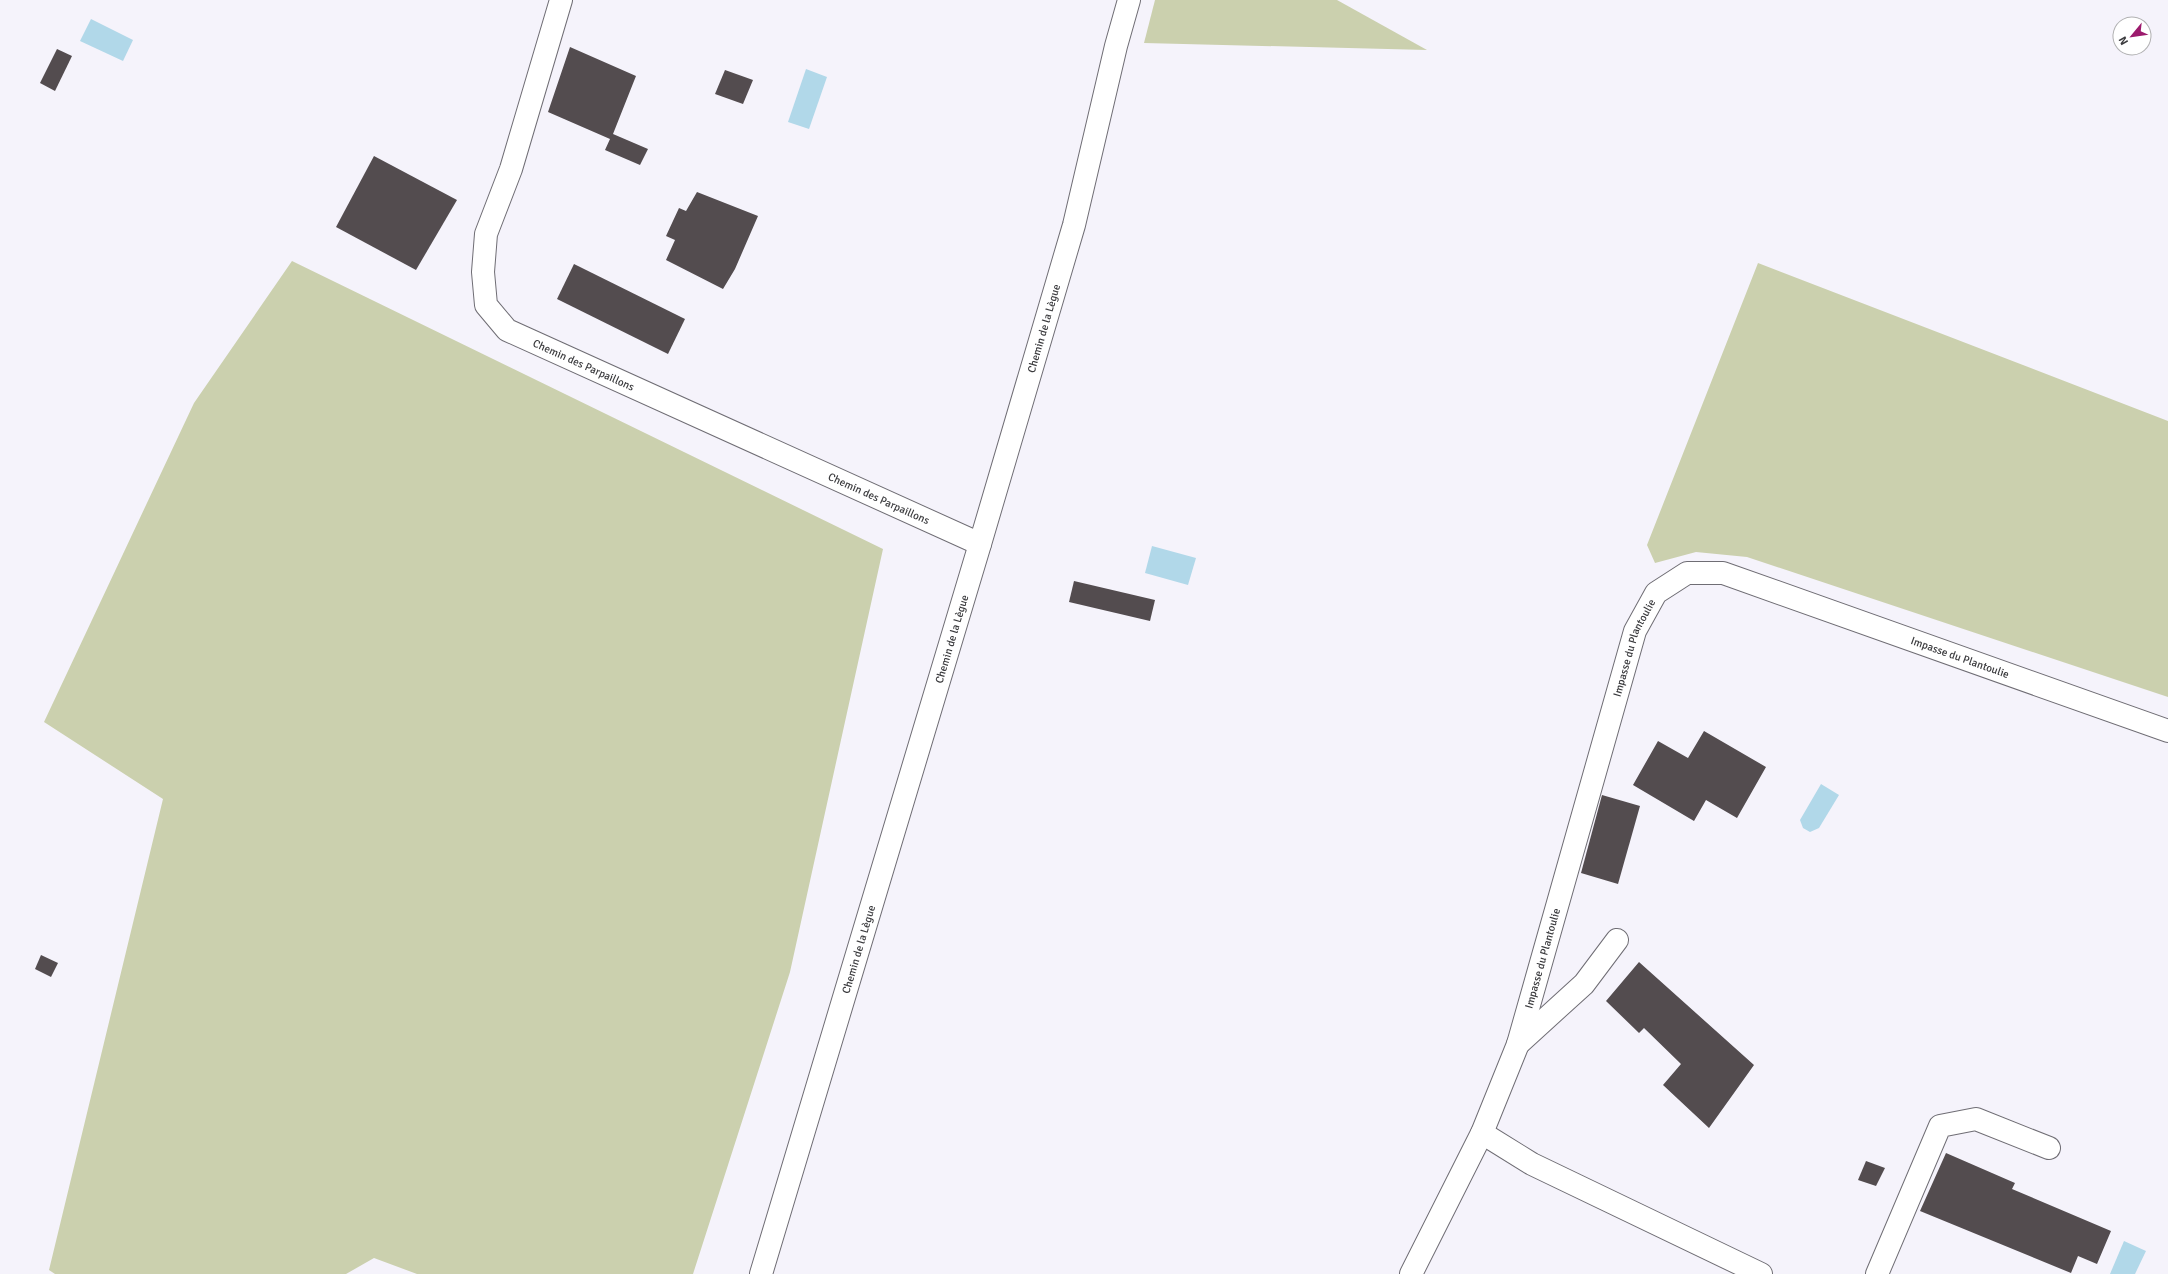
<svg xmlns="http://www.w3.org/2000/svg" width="2168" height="1274" font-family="Signika,sans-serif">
<rect width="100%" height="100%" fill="#f5f3fb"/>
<g fill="#cbd0ae">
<path d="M1155 0H1337L1427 50 1144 43Z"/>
<path d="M292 261 883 549 790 972 693 1274H417L374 1258 346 1274H55L49 1270 163 799 44 722 194 403Z"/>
<path d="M1758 263 2168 421V697L1747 557 1696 552 1655 563 1647 545Z"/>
</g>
<g fill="#b1d8e9">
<path d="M91 19 133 40 123 61 80 41Z"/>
<path d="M806 69 827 77 809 129 788 122Z"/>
<path d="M1152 546 1196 558 1188 585 1145 573Z"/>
<path d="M1821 784 1839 795 1819 828 1810 832 1803 828 1800 820Z"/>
<path d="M2124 1241 2146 1251 2135 1274H2110Z"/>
</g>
<g fill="#534c4f">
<path d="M570 47 636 76 613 134 648 149 640 165 605 150 610 139 548 112Z"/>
<path d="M57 49 72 56 55 91 40 83Z"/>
<path d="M725 70 753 80 743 104 715 94Z"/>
<path d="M374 156 457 200 416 270 336 227Z"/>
<path d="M697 192 758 216 735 269 723 289 666 260 675 240 666 236 679 208 686 211Z"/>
<path d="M574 264 685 319 668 354 557 299Z"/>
<path d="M1074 581 1155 600 1150 621 1069 602Z"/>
<path d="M1704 731 1766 767 1737 818 1706 800 1694 821 1633 785 1658 741 1688 758Z"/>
<path d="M1602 795 1640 806 1618 884 1581 873Z"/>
<path d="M41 955 58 963 51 977 35 969Z"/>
<path d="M1639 962 1754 1065 1709 1128 1663 1085 1681 1064 1644 1028 1639 1033 1606 1001Z"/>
<path d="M1946 1153 2015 1183 2012 1189 2111 1231 2097 1264 2078 1256 2071 1273 1920 1211Z"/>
<path d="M1866 1161 1885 1168 1876 1186 1858 1180Z"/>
</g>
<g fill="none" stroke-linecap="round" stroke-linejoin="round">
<defs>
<g id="minor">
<path id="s1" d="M561 0 511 169 486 234 483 272 486 305 507 330 980 544"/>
<path d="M1518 1044 1584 984 1617 940"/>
<path d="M1482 1133 1532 1164 1761 1274"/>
<path id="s2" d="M761 1274 980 544 1074 225 1116 46 1129 0"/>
<path id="s3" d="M1411 1274 1482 1133 1518 1044 1635 631 1656 593 1687 573H1723L2168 731"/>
<path d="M1877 1274 1940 1126 1976 1119 2049 1148"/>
</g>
</defs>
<use href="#minor" stroke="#6f6d74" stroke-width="24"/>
<use href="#minor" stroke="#fff" stroke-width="22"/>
</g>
<g text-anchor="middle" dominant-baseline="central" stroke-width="4" stroke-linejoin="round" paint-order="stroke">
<g font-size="11" fill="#3b3b3e" stroke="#fff">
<text stroke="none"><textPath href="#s2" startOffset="987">Chemin de la Lègue</textPath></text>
<text stroke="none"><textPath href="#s1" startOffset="434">Chemin des Parpaillons</textPath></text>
<text stroke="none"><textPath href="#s1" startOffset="758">Chemin des Parpaillons</textPath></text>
<text stroke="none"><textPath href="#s2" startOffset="663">Chemin de la Lègue</textPath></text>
<text stroke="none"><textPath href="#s3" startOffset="667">Impasse du Plantoulie</textPath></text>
<text stroke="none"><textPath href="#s3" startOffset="1051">Impasse du Plantoulie</textPath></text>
<text stroke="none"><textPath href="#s2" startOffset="339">Chemin de la Lègue</textPath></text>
<text stroke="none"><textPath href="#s3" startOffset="343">Impasse du Plantoulie</textPath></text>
</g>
</g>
<g transform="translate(2132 36) rotate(241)"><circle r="19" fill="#ffffff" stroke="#b1b1b2"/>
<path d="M0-3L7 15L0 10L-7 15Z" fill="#9c1a6d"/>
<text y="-6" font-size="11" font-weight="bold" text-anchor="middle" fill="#3b3b3e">N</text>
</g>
</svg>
